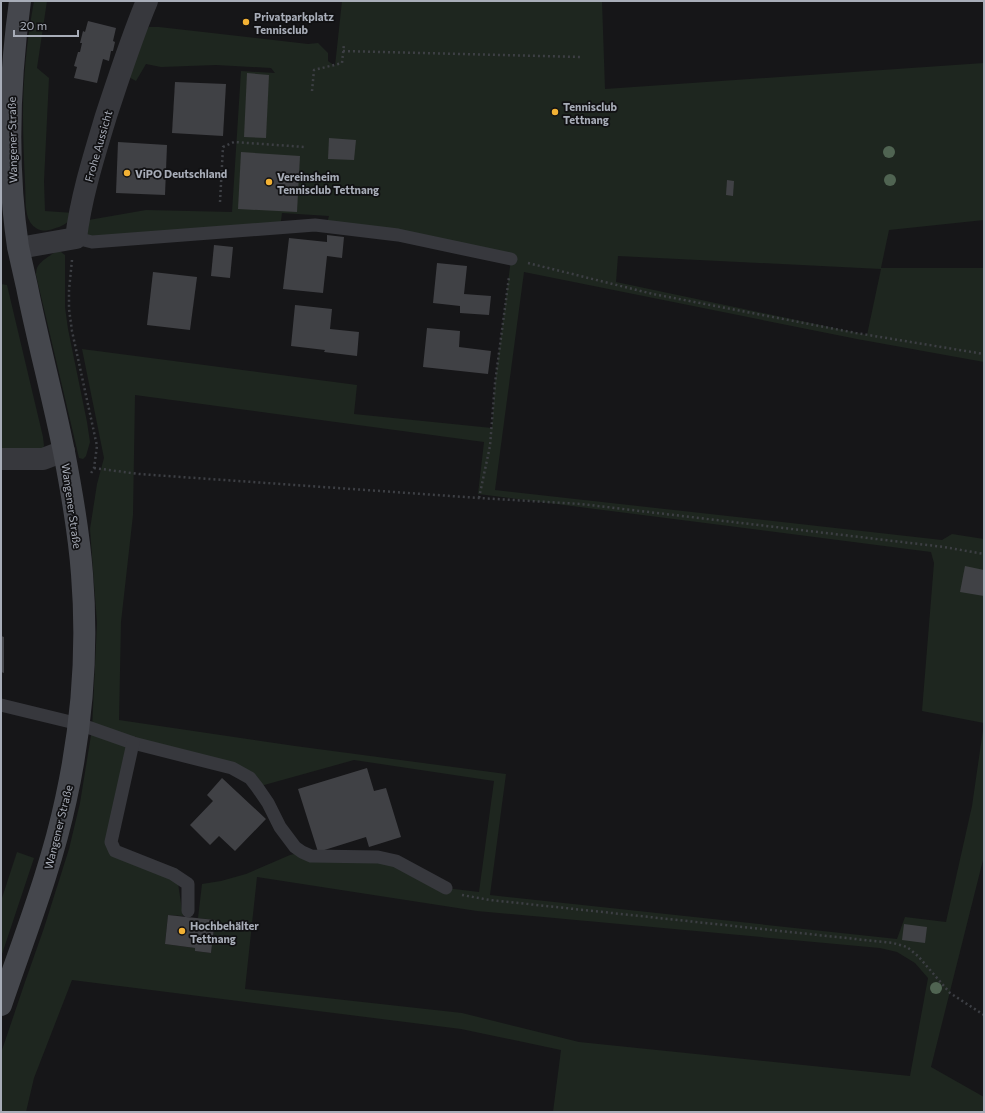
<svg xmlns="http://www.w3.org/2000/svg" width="985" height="1113" font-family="Commissioner,sans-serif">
<rect width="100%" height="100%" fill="#161618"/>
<g fill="#1e261f" fill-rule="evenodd">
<path d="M34 1H47L37 68 49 78 44 181 45 211 74 213C69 223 63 226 53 229 44 232 36 231 30 222 24 212 26 194 25 183 24 161 23 138 23 116 23 78 27 39 34 1Z"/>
<path d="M342 1H602L605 89 984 63V220L889 230 881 268H984V362L857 339 524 272 495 490 942 540 952 534 984 539V856L931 1067 984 1097V1112H553L561 1050 461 1029 72 980 34 1078 26 1112H1V1053L25 982 44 928 69 849 80 803 92 729 97 623 90 529 97 484 104 458 82 349 357 385 354 414 492 428 495 383 511 259 326 227 329 216 282 213 280 228 81 239 83 221 146 210 232 212 241 71 275 73 271 68 216 65 161 67 146 64 136 81 127 76 139 41 149 27H159L308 44 318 43 328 53V61L335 66ZM618 256 881 269 867 335 616 282ZM135 395 484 442 478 494 931 552 934 563 922 711 984 723 972 806 946 922 905 917 897 939 490 895 506 774 295 746 119 720 121 622 133 515ZM133 743 250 778 257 787 354 760 494 781 479 892 446 888 378 857 302 852 290 855 246 874 221 881 202 884 198 918 215 920 211 953 195 951V948L165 944 168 915 183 916 178 883V869L147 859 111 842ZM257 877 477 911 880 948 897 952 915 963 928 978 910 1076 579 1042 462 1013 245 989Z"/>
<path d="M57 251 61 252 65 255V307L68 329 87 422 90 442 86 456 83 459 79 458 36 275C36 273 36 271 37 268 40 261 51 255 57 251Z"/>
<path d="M1 284 7 285 43 437 44 446 40 452 1 453Z"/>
<path d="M17 852 34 858 1 957V901Z"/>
</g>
<g fill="#404145">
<path d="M88 21 116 28 113 41 115 42 113 51H111L109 61 103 59 97 83 74 78 77 67 74 66 78 52H80L82 43H80L83 31 85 32Z"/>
<path d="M247 73 269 75 266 138 244 137Z"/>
<path d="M175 82 226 84 223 136 172 133Z"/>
<path d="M329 138 356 140 354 160 328 159Z"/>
<path d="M118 142 167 145 165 195 116 193Z"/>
<path d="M241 152 300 156 297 212 238 209Z"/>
<path d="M727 180 734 181 733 196 726 195Z"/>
<path d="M327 235 344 237 342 258 327 256 323 293 283 289 289 238 327 242Z"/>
<path d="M214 245 233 247 230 278 211 276Z"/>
<path d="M437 263 467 266 464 294 491 296 489 315 460 313V306L433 303Z"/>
<path d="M153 272 197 277 190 330 147 325Z"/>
<path d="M295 305 332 309 330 329 359 332 357 356 324 352 325 350 291 346Z"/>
<path d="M427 328 460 331 459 347 491 351 488 374 423 367Z"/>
<path d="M965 566 984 570V596L960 592Z"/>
<path d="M1 636 4 637V673L1 672Z"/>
<path d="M367 768 374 791 386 788 401 837 369 847 366 837 318 852 298 789Z"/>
<path d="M222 778 266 819 235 851 219 836 210 845 190 825 213 801 207 795Z"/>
<path d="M168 915 215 920 211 953 195 951V948L165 944Z"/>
<path d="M904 924 927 927 925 943 902 940Z"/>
</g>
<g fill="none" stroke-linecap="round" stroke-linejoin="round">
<g stroke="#3d3f44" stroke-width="2.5" stroke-dasharray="2 3" stroke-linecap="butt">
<path d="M343 51 581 57"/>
<path d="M312 91 314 70 342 63 344 44"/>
<path d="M220 202 223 147 234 142 305 147"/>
<path d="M72 260 69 290V309L72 331 97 446 94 468 90 475"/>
<path d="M528 263 653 294 856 333 984 354"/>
<path d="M94 468 139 474 479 498 581 504 944 547 984 554"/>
<path d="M479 498 490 446 495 383 509 277"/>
<path d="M462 895 490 900 893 943 907 947 918 956 950 993 984 1015"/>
</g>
<g stroke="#37383d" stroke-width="13">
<path d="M76 238 92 242 315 225 398 235 511 259"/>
<path d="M1 705 79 724 133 743 232 768 250 778 257 787 268 803 280 827 295 847 302 852 311 856 378 857 396 861 446 888"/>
<path d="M133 743 111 842 115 851 173 874 188 884V911"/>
</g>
<g stroke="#37383d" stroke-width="22">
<path d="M19 248 76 238C81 197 94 156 106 116 119 77 131 39 147 1"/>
<path d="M1 459H43L64 451"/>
</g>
<path stroke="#45474d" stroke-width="22" d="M1 1005C24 937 51 870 66 799 82 726 88 649 82 574 79 534 72 493 64 452 53 397 38 342 27 287 24 274 21 260 18 247 6 165 9 82 20 1"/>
</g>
<g fill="#506452">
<circle cx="889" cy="152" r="6"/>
<circle cx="890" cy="180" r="6"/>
<circle cx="936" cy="988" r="6"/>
</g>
<g fill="#f2b134" stroke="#111113" stroke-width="1.5">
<circle cx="246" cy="22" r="4"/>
<circle cx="555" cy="112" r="4"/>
<circle cx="127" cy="173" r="4"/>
<circle cx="269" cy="182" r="4"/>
<circle cx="182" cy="931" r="4"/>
</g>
<g text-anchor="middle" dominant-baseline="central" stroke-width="3.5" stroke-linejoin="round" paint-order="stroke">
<g font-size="11" font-weight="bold" fill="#a8adb8" stroke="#111113" text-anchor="start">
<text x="254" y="16">Privatparkplatz<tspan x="254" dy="13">Tennisclub</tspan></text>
<text x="563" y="106">Tennisclub<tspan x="563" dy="13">Tettnang</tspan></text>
<text x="135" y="173">ViPO Deutschland</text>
<text x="277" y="176">Vereinsheim<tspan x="277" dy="13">Tennisclub Tettnang</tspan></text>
<text x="190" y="925">Hochbehälter<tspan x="190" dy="13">Tettnang</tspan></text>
</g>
<g font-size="11" fill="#a8adb8" stroke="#111113">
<text transform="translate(12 140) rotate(-91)">Wangener Straße</text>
<text transform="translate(98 146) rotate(-74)">Frohe Aussicht</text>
<text transform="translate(72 506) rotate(82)">Wangener Straße</text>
<text transform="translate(58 827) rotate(-76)">Wangener Straße</text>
</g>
</g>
<rect width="985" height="1113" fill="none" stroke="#a8adb8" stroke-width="4"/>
<path d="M14 30v6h64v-6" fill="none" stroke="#a8adb8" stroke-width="2"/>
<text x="20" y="30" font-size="12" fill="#a8adb8" stroke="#111113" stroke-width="3" paint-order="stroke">20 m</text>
</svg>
